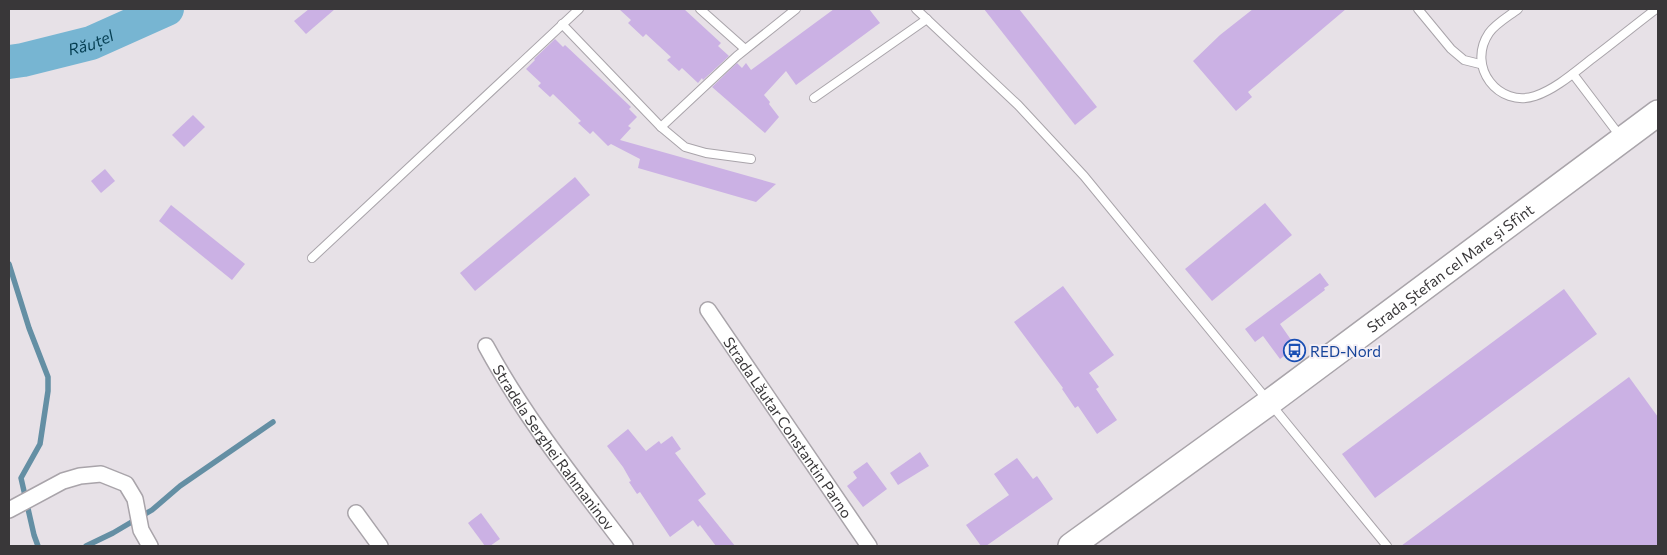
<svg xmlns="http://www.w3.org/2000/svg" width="1667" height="555" font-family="Commissioner,sans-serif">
<rect width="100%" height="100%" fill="#e7e1e7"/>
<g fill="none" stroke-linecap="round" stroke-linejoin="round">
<g stroke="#648fa4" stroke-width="5.5">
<path d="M9 264 29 328 48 377V391L40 444 21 478 34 535 38 546"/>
<path d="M86 546 113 533 152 510 180 486 273 422"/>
</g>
<path stroke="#77b5d2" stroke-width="34" id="s1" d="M9 62 23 60 91 43 167 9"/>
</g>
<g fill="#cbb1e4">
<path d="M309 9H335L306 34 294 21Z"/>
<path d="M619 9H684L721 43 718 46 729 56 703 80 702 78 698 83 682 68 679 71 667 60 671 57 646 34 643 37 628 23 631 20Z"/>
<path d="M834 9H869L880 23 796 85 786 71 764 95 770 102 769 104 779 117 765 133 712 87 737 63 742 68 746 63 751 70Z"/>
<path d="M984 9H1019L1097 107 1075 125Z"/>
<path d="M1253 9H1346L1248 92 1252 97 1236 111 1193 61 1220 35Z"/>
<path d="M555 39 563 47 565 45 631 107 629 109 637 117 628 126 631 128 620 140 776 184 756 202 638 168 640 159 611 144 608 146 593 131 590 134 578 123 581 121 553 94 550 97 538 86 541 83 526 69 535 60 534 59Z"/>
<path d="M193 115 205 127 184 147 172 135Z"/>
<path d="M105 169 115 181 101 193 91 181Z"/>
<path d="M575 177 590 195 475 291 460 273Z"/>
<path d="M1265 203 1292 235 1212 301 1185 269Z"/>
<path d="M171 205 245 264 232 280 159 221Z"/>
<path d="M1320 273 1329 285 1324 288 1325 290 1280 324 1296 347 1280 359 1263 336 1255 342 1245 329Z"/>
<path d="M1063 286 1114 355 1089 373 1099 387 1096 389 1117 420 1097 434 1078 406 1075 408 1062 389 1063 388 1014 322Z"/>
<path d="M1564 289 1597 334 1375 498 1342 454Z"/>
<path d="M1629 377 1658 417V546H1401Z"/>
<path d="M628 429 646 451 659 441 661 444 672 436 681 449 675 453 706 494 698 500 735 546H716L700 525 698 527 693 520 670 537 640 492 637 494 629 482 631 481 623 467 607 446Z"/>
<path d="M920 452 929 466 898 485 890 473Z"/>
<path d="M1017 458 1033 479 1037 476 1053 499 986 546H981L966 525 1009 495 994 474Z"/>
<path d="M867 462 887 489 863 507 847 486 857 478 853 472Z"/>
<path d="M481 513 500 539 490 546H485L468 523Z"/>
</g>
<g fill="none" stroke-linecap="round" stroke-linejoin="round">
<defs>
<g id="service">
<path d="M700 9 745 49"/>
<path d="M916 9 1018 105 1084 176 1387 546"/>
<path d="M1418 9 1451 49 1464 60 1480 64"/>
<path d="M1518 9C1509 16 1495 24 1489 33 1466 67 1499 108 1535 96 1556 89 1576 71 1593 58 1614 42 1635 25 1656 9"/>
<path d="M562 24 661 127 685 147 706 153 751 159"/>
<path d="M1573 74 1620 136"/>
<path d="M814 98 927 19"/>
<path d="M661 127 737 56 796 9"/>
<path d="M312 258 579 9"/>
</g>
<g id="minor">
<path id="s2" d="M708 310 869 546"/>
<path id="s3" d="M486 346C525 418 576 481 625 546"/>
<path d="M9 510 63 481 80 476 101 474 126 484 135 499 141 530 150 546"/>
<path d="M356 513 380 546"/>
</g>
<g id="primary">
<path id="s4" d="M1071 546 1270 402 1658 113"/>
</g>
</defs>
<use href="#service" stroke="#a9a4aa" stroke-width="10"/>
<use href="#minor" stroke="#a9a4aa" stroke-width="18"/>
<use href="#primary" stroke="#a9a4aa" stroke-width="28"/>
<use href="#service" stroke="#fff" stroke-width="8"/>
<use href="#minor" stroke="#fff" stroke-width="15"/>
<use href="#primary" stroke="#fff" stroke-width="25"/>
</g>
<defs>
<symbol id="bus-ring" viewBox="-11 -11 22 22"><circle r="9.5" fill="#f4eff5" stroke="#1a4fb4" stroke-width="1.5"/><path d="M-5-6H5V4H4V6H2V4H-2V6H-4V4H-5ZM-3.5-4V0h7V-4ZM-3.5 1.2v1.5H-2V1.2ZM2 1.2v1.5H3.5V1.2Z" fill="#1a4fb4"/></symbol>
</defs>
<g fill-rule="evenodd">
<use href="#bus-ring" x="1282" y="338" width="25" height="25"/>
</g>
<g text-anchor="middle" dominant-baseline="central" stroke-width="4" stroke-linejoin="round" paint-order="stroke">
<g font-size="15" fill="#393739" stroke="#f4eff5">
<text stroke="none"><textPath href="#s4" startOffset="470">Strada Ștefan cel Mare și Sfînt</textPath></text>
<text stroke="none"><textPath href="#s2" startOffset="142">Strada Lăutar Constantin Parno</textPath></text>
<text stroke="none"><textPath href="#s3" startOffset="122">Stradela Serghei Rahmaninov</textPath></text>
</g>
<g font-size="15" fill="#164399" stroke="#f4eff5" text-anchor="start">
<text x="1310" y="351">RED-Nord</text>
</g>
<g font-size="16" font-style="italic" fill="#033c50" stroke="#f4eff5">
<text stroke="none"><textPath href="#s1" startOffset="84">Răuțel</textPath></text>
</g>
</g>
<rect width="1667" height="555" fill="none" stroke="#393739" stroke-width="20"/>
</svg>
